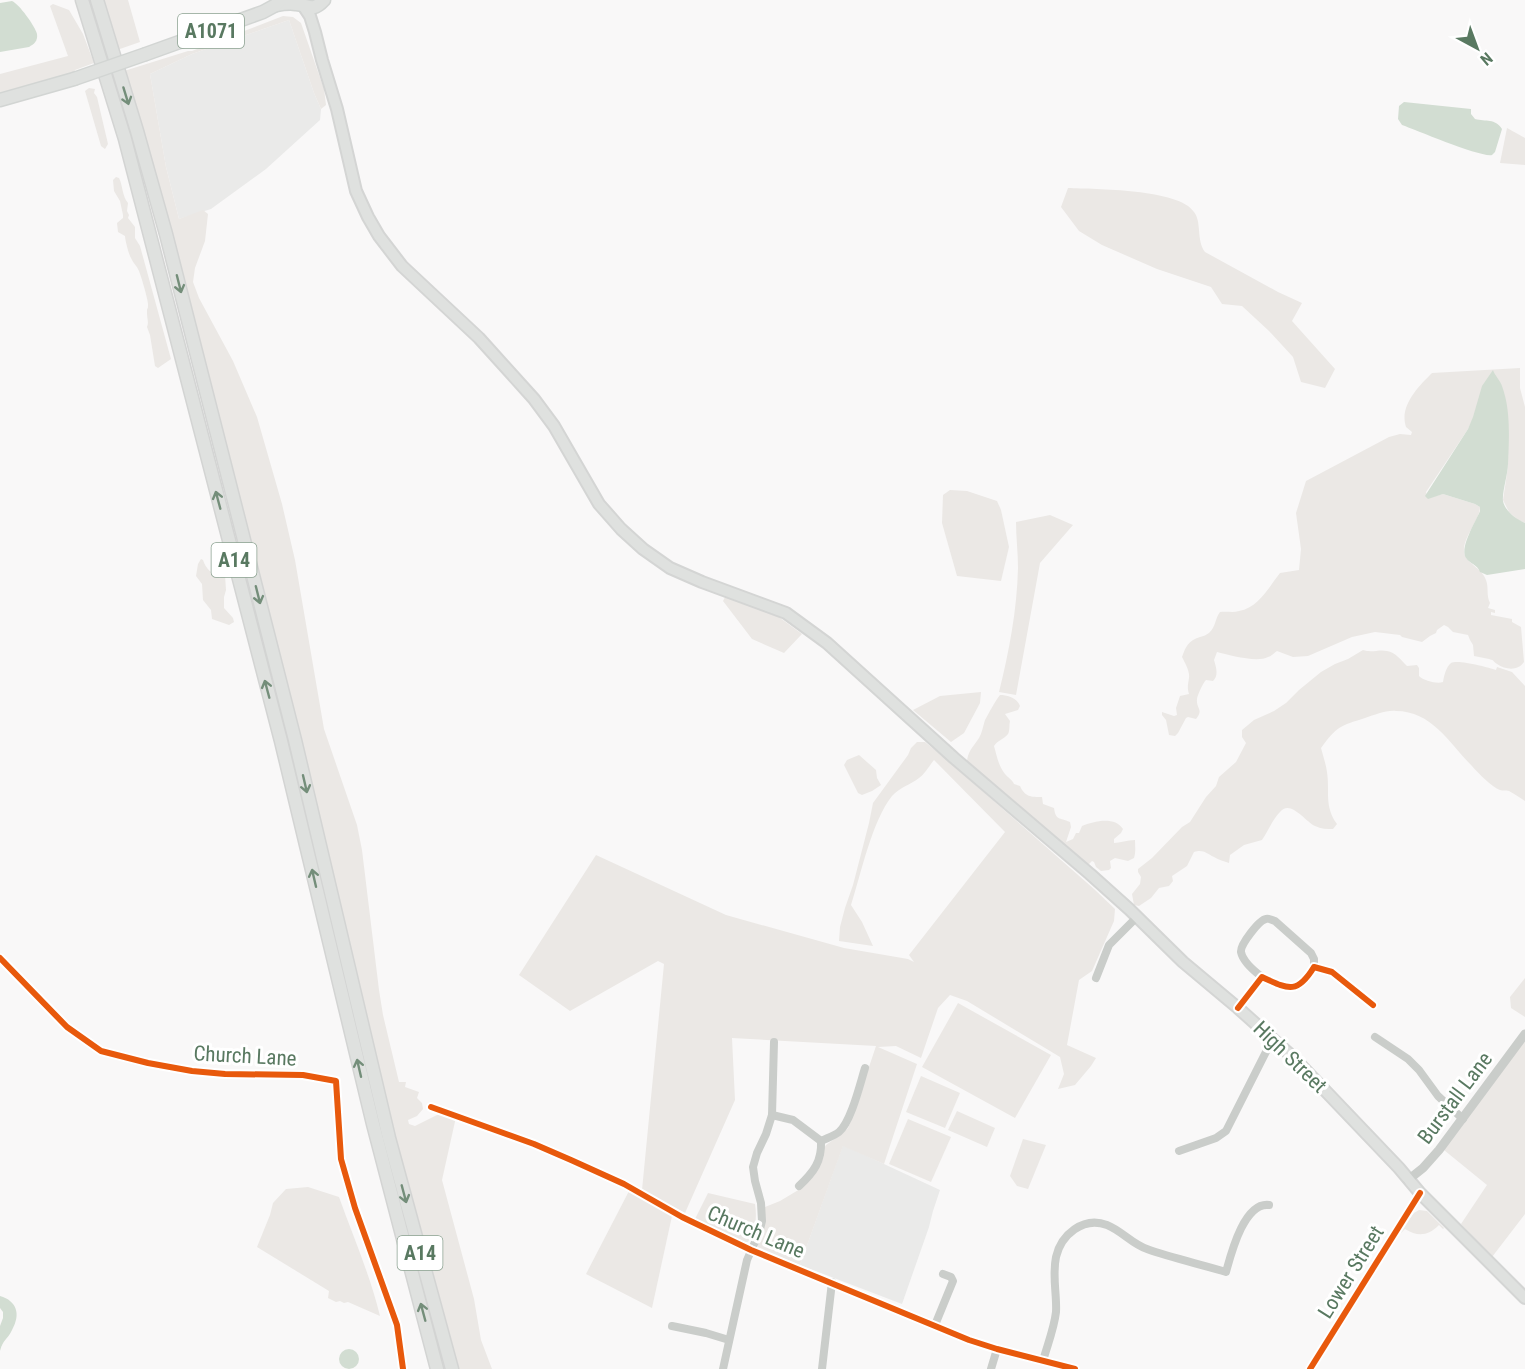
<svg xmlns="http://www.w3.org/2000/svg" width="1525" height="1369" font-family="'Roboto Condensed',sans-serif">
<rect width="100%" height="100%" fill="#f9f8f8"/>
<g fill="#eaeae9">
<path d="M289 20 314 93 321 109 320 120 266 169 211 209 179 219 166 167 150 74 192 54Z"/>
<path d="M843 1145 940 1190 933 1211 929 1227 902 1304 800 1265Z"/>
</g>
<g fill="#ebe8e5">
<path d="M101 0H128L140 42 117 50Z"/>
<path d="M53 4 69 10 83 34 94 63 75 70 74 79 0 100V74L68 56 50 6Z"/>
<path d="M283 16 293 17 301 23 324 89 326 105 321 109 314 93 289 20 192 54 150 74 166 167 179 219 203 210 208 214 205 241 195 268 193 282 199 298 233 361 257 417 282 504 295 560 324 729 357 825 362 850 379 990 383 1015 399 1082H406L405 1087 419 1092 417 1098 422 1103 423 1109 417 1116 408 1120 409 1124 415 1126 445 1111 456 1117 442 1180 474 1299 481 1340 492 1369H457L405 1179 280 658 212 390 124 71 188 51H192Z"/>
<path d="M89 88 95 89 94 93 97 97 108 144 105 149 101 146 85 91Z"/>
<path d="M1507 128 1525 138V165L1500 163Z"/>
<path d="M116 177 119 178C123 186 122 196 128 203L127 211 129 215 128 218 135 227V238L140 246 171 359 158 368 155 366 150 335 147 327C149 322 147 319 147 313 147 304 148 313 148 304 148 299 141 276 139 271 137 266 133 263 131 258 129 255 125 240 125 236L118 232 117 223 123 218V215L120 201 114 191 113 180Z"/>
<path d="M1068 188C1094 189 1180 189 1194 212 1202 222 1196 240 1205 252L1278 292 1302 303 1292 321 1335 369 1325 388 1301 382 1293 357 1269 331 1242 306 1222 304 1211 287 1157 269 1102 245 1079 231 1061 207Z"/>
<path d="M1520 368V388L1525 407V523L1518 520 1509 512 1503 500 1508 467 1501 384 1495 377 1468 429 1426 492 1428 498 1443 494 1475 504 1480 507C1480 521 1459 541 1465 556 1468 563 1483 570 1486 580 1489 588 1486 595 1490 603L1488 608 1495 610V613L1491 612V615L1512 619V622L1521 627 1524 662C1518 671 1506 670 1497 664 1491 660 1496 661 1489 659 1484 658 1479 657 1474 656L1473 645 1470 640 1468 635 1453 632 1448 627 1444 625 1437 630 1436 633 1430 636 1422 642 1402 637 1400 635 1375 632 1352 637 1308 656 1293 657 1277 651C1274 653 1272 656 1268 657 1257 663 1229 655 1217 652L1214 660C1216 667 1219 675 1213 681L1206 680C1203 683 1197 696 1197 699 1196 709 1204 709 1196 719L1188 717 1186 718 1178 733 1175 736 1169 735 1166 720 1162 715V712L1174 716 1177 715 1176 708 1180 696 1189 694C1187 687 1188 685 1189 678 1190 671 1185 663 1182 657 1186 646 1188 641 1200 637 1204 636 1206 635 1209 633 1216 627 1215 618 1220 612 1227 611 1233 613 1239 611 1258 608 1269 587 1280 573L1299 570 1301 549 1296 513 1306 481 1389 437 1400 434 1411 435 1412 432 1406 427C1399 406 1418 387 1432 373Z"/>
<path d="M950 490 967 491 997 501 1001 510 1009 547 1001 581 957 576 942 523 943 495Z"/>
<path d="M1050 515 1073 525 1040 563 1016 695 999 692C1009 652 1017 610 1018 568 1018 553 1016 537 1016 522Z"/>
<path d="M201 559 203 560C206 569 211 573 220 578L223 574 225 575 226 590 224 597V608L233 618 234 622 229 625 212 619 211 610 203 600 202 584 196 576 198 564Z"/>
<path d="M726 595 772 612 773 615H776L802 634 784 653 752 639 723 601Z"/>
<path d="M1363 650C1372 653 1379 649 1387 651 1395 652 1402 661 1407 666L1417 665 1419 668V676C1424 681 1437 684 1443 682 1444 676 1446 667 1451 663 1457 659 1488 667 1496 670L1497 667 1512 672 1525 686V801C1520 798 1515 794 1509 791 1506 790 1503 791 1500 790 1492 787 1478 773 1472 766 1450 744 1432 711 1396 711 1386 710 1375 715 1365 718 1340 726 1337 726 1321 748 1323 756 1326 764 1327 772 1330 792 1324 806 1337 824L1333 829C1327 829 1321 829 1315 826 1305 821 1290 799 1280 812 1273 819 1268 831 1262 840L1244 845 1230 855 1229 863C1224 861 1219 860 1214 857 1206 853 1203 849 1194 852L1187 866 1172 876 1173 881 1169 886 1159 888 1151 898 1139 906 1134 905 1132 894 1140 884 1141 877 1138 872V869L1152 858 1182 827 1190 822 1206 797 1216 786 1219 777 1236 762 1246 743 1242 737V730L1254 720 1274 711 1286 703 1299 690 1321 672 1335 664 1348 659Z"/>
<path d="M981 692 980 703 964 733 951 742 913 710 940 696Z"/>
<path d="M1000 695C1008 695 1017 698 1020 706L1018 710 1005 714 1010 721C1009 725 1010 731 1008 734 1004 739 998 740 994 746 997 756 998 765 1005 774 1008 778 1012 779 1014 784L1020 786C1025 797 1031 797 1042 797L1043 804 1054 808C1056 821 1059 817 1070 822L1071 827 1066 842 1073 839 1076 833H1079L1082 826C1094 821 1115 816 1123 829L1121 833 1114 839V843C1120 843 1127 840 1135 840 1135 846 1136 852 1134 858L1128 861 1115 858 1110 861 1111 868 1109 870 1101 871 1096 867 1094 862 1092 861 1089 864 1090 868 967 763C967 752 973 747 979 738 982 733 983 726 985 720 989 713 995 701 1000 695Z"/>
<path d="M917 742H925L945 758 1094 889 1115 909 1114 921 1092 971 1079 980 1067 1045 1096 1058 1091 1066 1075 1085 1058 1089 1064 1074 1060 1057 967 1001 950 995 938 1008 921 1058 896 1046 878 1047 917 1064 884 1164 843 1146 800 1265 758 1247V1243L765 1223V1207L780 1201 800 1189 826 1145 843 1133 848 1128 853 1115 876 1046 732 1038 735 1100 685 1213 642 1190 664 964 658 961 570 1011 519 975 596 855 726 915 844 948 908 959 914 962 909 955 1005 832 934 760C929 766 925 774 919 778 910 785 900 787 892 796 872 821 861 874 851 905L862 922 873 946 839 941 840 927 845 908 853 885 869 823 873 803 908 755 911 748Z"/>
<path d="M859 755 876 770 877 778 881 785 872 791 862 795 858 793 844 765 847 760Z"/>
<path d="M1525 978V1017L1511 1008 1510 997Z"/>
<path d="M958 1003 1051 1055 1015 1118 922 1067Z"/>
<path d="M1525 1039V1214L1492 1257 1461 1224 1487 1185 1444 1150Z"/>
<path d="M921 1076 960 1093 945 1128 906 1112Z"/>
<path d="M957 1111 995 1128 987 1147 948 1130Z"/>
<path d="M908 1119 951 1137 931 1182 889 1164Z"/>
<path d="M1023 1139 1046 1145 1028 1189 1017 1186 1010 1176Z"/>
<path d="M308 1187 339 1197C353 1236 370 1275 380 1316L348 1302 344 1303 340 1301 336 1302 328 1298 329 1291 257 1247 270 1215 273 1203 286 1189Z"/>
<path d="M629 1191 672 1216 652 1308 586 1274Z"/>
<path d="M708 1193 755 1204C757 1217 756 1230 748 1242H744L694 1221Z"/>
<path d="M1419 1210 1427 1211 1444 1228 1443 1229 1439 1225C1428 1236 1418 1237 1405 1229L1401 1233 1400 1232 1414 1213Z"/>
</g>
<g fill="#d2ddd2">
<path d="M12 1C19 4 35 26 37 34 38 41 34 44 29 47L0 52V3Z"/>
<path d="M1404 102 1471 109V114L1475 119C1486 122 1495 118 1502 129L1495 152C1494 153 1493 154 1492 155 1482 158 1416 130 1402 125L1398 119 1399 106Z"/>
<path d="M1493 370C1495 376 1500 380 1502 386 1511 410 1509 439 1508 464 1508 474 1502 492 1503 501 1505 511 1516 519 1525 523V569L1487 575 1480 572C1477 564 1470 564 1466 558 1459 548 1476 521 1480 511V507L1475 504 1443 494 1428 499 1425 496 1468 429 1473 417 1482 386Z"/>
<path d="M0 1296C17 1301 21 1314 12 1330 8 1339 3 1339 0 1351V1326L3 1318V1312L0 1308Z"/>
<circle cx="349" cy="1359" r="10"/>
</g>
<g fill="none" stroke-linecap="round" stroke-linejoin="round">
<defs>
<path id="secondary" d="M304 7 310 16 315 32 322 60 337 109 356 191 368 217 379 236 402 266 479 338 534 399 554 426 599 504 621 529 643 549 670 568 702 582 786 613 827 643 954 758 1090 874 1129 909 1183 962 1238 1008 1295 1059 1399 1168 1420 1193 1525 1298"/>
<g id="primary">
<path d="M276 5C282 4 290 3 296 4 309 5 312 13 324 0"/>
<path d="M146 54 263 12 276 5 281 0"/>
<path d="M0 100 74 79"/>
</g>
<g id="trunk">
<path d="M82 0 125 139 281 741 373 1124 437 1369"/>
<path d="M97 0 137 131 166 234 295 740 389 1138 452 1369"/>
</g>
</defs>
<use href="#secondary" stroke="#d4d5d4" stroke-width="14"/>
<use href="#primary" stroke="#d2d5d3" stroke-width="15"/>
<use href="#trunk" stroke="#d3d4d3" stroke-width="15"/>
<g stroke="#cacdca" stroke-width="8">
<path d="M0 958 67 1027 101 1051 148 1063 192 1071 225 1074 303 1075 336 1081 341 1159 355 1208 397 1325 403 1369"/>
<path d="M1262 977C1254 971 1243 962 1241 952 1240 945 1259 920 1266 919 1268 918 1272 920 1275 921L1311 953 1314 959V967"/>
<path d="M1096 978 1109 945 1137 917"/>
<path d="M1238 1008 1262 977C1288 989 1297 995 1314 967L1332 972 1373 1005"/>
<path d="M1375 1037 1408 1059 1419 1070 1438 1096 1463 1119"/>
<path d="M431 1107 534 1144 571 1160 624 1184 682 1217 751 1250 969 1340 997 1349 1075 1369"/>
<path d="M772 1115 793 1120 821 1141C822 1161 814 1172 799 1186"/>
<path d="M821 1141C827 1138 834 1136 839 1132 851 1122 860 1084 865 1068"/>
<path d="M1179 1151 1216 1138 1226 1131 1273 1038"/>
<path d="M935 1325 953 1281 951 1277 943 1274"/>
<path d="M672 1326 706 1333 729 1340"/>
<path d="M1043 1361C1047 1346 1054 1329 1056 1312 1057 1294 1052 1276 1056 1257 1061 1235 1083 1216 1107 1225 1122 1231 1132 1244 1147 1249 1172 1258 1200 1264 1226 1272 1231 1254 1244 1202 1269 1205"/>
<path d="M723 1369 747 1260 759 1233 762 1221 761 1203 755 1181 753 1167 757 1153 766 1134 772 1115 774 1042"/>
<path d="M822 1369 832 1282"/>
<path d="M991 1369 997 1349"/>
</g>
<g stroke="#cacdca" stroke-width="9">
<path d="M1408 1180 1423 1168 1439 1150 1525 1034"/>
<path d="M1310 1369 1420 1193"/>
</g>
<use href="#secondary" stroke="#dfe1df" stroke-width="10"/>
<use href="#primary" stroke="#dfe1df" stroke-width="12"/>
<use href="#trunk" stroke="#dfe1df" stroke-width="12"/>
<defs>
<path id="primary-bridge" d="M74 79 146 54"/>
</defs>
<use href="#primary-bridge" stroke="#d2d5d3" stroke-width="15" stroke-linecap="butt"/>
<use href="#primary-bridge" stroke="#dfe1df" stroke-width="12"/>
<defs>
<g id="cycleway">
<path d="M0 958 67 1027 101 1051 148 1063 192 1071 225 1074 303 1075 336 1081 341 1159 355 1208 397 1325 403 1369"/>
<path d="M1238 1008 1262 977C1288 989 1297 995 1314 967L1332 972 1373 1005"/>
<path d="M431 1107 534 1144 571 1160 624 1184 682 1217 751 1250 969 1340 997 1349 1075 1369"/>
<path d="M1310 1369 1420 1193"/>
</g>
</defs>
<use href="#cycleway" stroke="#fff" stroke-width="10"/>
<use href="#cycleway" stroke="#e8590c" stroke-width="6"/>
</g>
<defs><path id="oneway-shaft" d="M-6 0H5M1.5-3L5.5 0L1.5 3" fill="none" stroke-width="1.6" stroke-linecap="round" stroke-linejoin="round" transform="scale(1.5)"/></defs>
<g stroke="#748e7a">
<use href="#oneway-shaft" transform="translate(126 96) rotate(73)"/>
<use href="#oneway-shaft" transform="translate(179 284) rotate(76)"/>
<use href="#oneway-shaft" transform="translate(218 500) rotate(-105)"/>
<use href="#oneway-shaft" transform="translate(258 595) rotate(76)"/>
<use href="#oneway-shaft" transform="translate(267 689) rotate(-105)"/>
<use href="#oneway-shaft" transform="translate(305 784) rotate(77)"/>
<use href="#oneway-shaft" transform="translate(314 878) rotate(-103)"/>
<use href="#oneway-shaft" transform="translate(359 1068) rotate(-103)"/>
<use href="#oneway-shaft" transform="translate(404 1194) rotate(75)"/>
<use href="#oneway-shaft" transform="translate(423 1312) rotate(-105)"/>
</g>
<g text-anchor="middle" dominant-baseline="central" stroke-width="6" stroke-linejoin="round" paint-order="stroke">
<g fill="#fff" stroke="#8ba190" stroke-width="1.5">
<rect x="178" y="14" width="66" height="34" rx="4.5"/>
<rect x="211.5" y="543" width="45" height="34" rx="4.5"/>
<rect x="397.5" y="1236" width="45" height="34" rx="4.5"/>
</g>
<g font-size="20" font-weight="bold" fill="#597961">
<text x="211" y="31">A1071</text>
<text x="234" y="560">A14</text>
<text x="420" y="1253">A14</text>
</g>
<g font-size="21" fill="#597961" stroke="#fff">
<text transform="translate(245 1056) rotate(3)">Church Lane</text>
<text transform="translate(1290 1057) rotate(44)">High Street</text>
<text transform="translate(1455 1098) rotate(-53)">Burstall Lane</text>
<text transform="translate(756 1232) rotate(23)">Church Lane</text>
<text transform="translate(1351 1272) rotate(-58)">Lower Street</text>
</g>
</g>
<g transform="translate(1477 48) rotate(139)" stroke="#ffffff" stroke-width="4.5" paint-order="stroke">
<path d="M0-4.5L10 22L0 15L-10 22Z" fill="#597961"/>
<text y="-9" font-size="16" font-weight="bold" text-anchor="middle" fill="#597961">N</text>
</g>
</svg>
